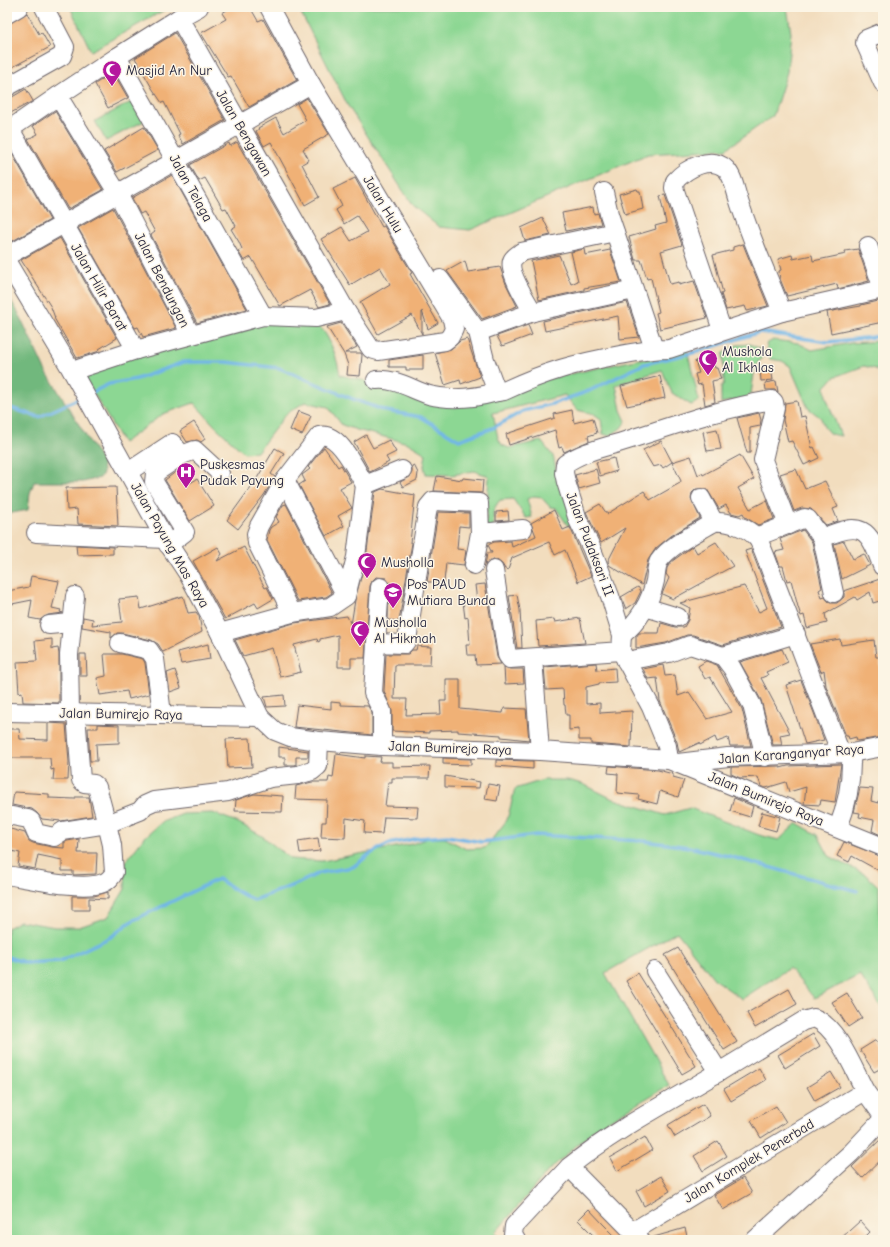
<svg xmlns="http://www.w3.org/2000/svg" width="890" height="1247" font-family="'Comic Neue',sans-serif">
<rect width="100%" height="100%" fill="#fcf5e5"/>
<filter id="ink" filterUnits="userSpaceOnUse"><feTurbulence type="fractalNoise" baseFrequency=".025" numOctaves="2"/><feDisplacementMap in="SourceGraphic" scale="8" xChannelSelector="R" yChannelSelector="G"/><feConvolveMatrix kernelMatrix="1 2 1 2 8 2 1 2 1" color-interpolation-filters="sRGB"/></filter>
<filter id="wash" filterUnits="userSpaceOnUse"><feTurbulence type="fractalNoise" baseFrequency=".012" numOctaves="4" result="noise"/><feDisplacementMap in="SourceGraphic" scale="16" xChannelSelector="R" yChannelSelector="G"/><feGaussianBlur stdDeviation="0.9" result="paint"/><feColorMatrix in="noise" values="0 0 0 0 0 0 0 0 0 0 0 0 0 0 0 0 0 1.4 0 .05"/><feComposite in="paint" operator="in"/></filter>
<g filter="url(#wash)">
<rect width="100%" height="100%" fill="#f2ddbe"/>
<g fill="#8cd793" stroke="#577c67">
<path d="M70 7H170L91 51Z"/>
<path d="M298 7H787L791 33 787 72 773 116 726 149 648 154 470 230 439 227 413 206 348 106Z"/>
<path d="M133 101 144 121 106 141 95 121Z"/>
<path d="M266 320C278 321 303 320 314 323 328 328 338 361 340 375L434 397 551 378 687 349 699 401 691 405 672 393 662 370 616 385 621 410 626 421 621 428 610 436 603 434 601 419 594 414 577 410 565 395 493 413 498 438 502 445 509 448 541 441 553 456 560 486 574 521 568 526 556 508 550 507 541 497 534 496 527 499 532 517 526 518 513 499 500 500C488 515 496 516 493 530 491 537 487 544 484 551L489 476 474 471 452 475 426 474 424 466 426 454 408 443 357 430 342 425 328 407 305 402 286 414 257 452 244 453 215 426 194 403 163 414 123 443 81 372Z"/>
<path d="M773 340 798 343 812 350 852 343 883 341V378L876 369 864 366 834 377 825 387 826 397 841 436 830 434 824 427 821 418 808 408 790 366 782 361 770 359 766 344Z"/>
<path d="M750 344 760 349 763 356 755 367 751 394 746 398 721 403V387L724 383 723 353 737 345Z"/>
<path d="M543 780H567L583 784 611 798 665 815 690 808 759 835 779 840 797 823 818 835 829 856 866 875 879 887 880 919 883 924V1010L860 975 814 998 789 968 742 999 715 980 677 932 605 973 669 1085 595 1129 548 1171 495 1233 500 1240H7V1089L10 1087 7 1068V928L20 921 55 927H79L108 917 125 889 126 861 144 838 162 822 183 814 213 813 237 822 262 836 291 859 322 861 412 844 428 838H445L466 849 485 848 507 820 515 789Z"/>
</g>
<path fill="#71b87d" stroke="#4a6d5c" d="M7 294 18 312 44 368 102 462 103 473 100 478 83 482H34L30 493 28 510 7 514Z"/>
<g fill="none" stroke-linecap="round" stroke-linejoin="round">
<g stroke="#71b6e8" stroke-width="3.5">
<path d="M91 393 109 384 137 379 184 362H226L279 368 353 399 386 411 421 417 459 440 493 428 523 411 552 404 589 391 644 364 692 353 760 332 828 342 883 336"/>
<path d="M7 407 39 417 80 398"/>
<path d="M7 957 27 963 60 961 111 937 130 922 218 879C230 886 241 895 254 900L299 883 319 873 353 867 370 854 388 844 419 838 447 836 482 842 536 835 644 841 689 847 728 856 857 891"/>
</g>
</g>
<g id="blocks">
<g fill="#f0b176">
<path d="M232 7H250L258 21 263 19 297 80 249 107 231 76 228 77 201 33 226 19 222 13Z"/>
<path d="M27 13 39 34 42 33 50 47 7 70V24Z"/>
<path d="M175 33 225 120 183 144 178 135 180 134 164 102 162 103 152 88 135 58Z"/>
<path d="M113 72 128 98 108 108 95 84Z"/>
<path d="M26 89 33 101 7 115V100Z"/>
<path d="M307 98 329 134 303 149 309 160 302 164 319 197 305 205 271 142 264 146 256 131 259 129 258 128 276 118 284 133 306 120 297 104Z"/>
<path d="M55 111 103 190 68 209 28 139 38 134 33 126Z"/>
<path d="M144 127 158 150 117 172 104 151Z"/>
<path d="M237 142 330 304 319 307 310 290 280 306 251 257 244 261 238 251 242 249 239 242 231 229 236 226 226 208 223 209 205 178 199 181 190 165 229 143 230 146Z"/>
<path d="M7 145 50 220 9 243 7 239Z"/>
<path d="M172 175 247 309 197 323 151 235 155 232 144 212 140 214 132 198Z"/>
<path d="M355 178 382 227 384 226 412 273 410 274 438 323 428 329 422 311V334L412 315 378 334 360 302 390 284 380 267 350 285 321 239 342 227 351 241 367 232 357 216 344 224 336 210 342 206 333 189Z"/>
<path d="M637 189 638 191H640L643 209 625 214 619 194Z"/>
<path d="M665 195 682 245 661 251 670 284 679 282V285L694 281 707 318 660 329 656 313 659 312 651 278 647 279 641 260H635L629 237 656 229 655 226 666 223 660 196Z"/>
<path d="M593 207 594 214 598 213 601 224 566 231 562 213Z"/>
<path d="M113 208 176 328 143 337 138 327 135 328 78 228Z"/>
<path d="M543 218 551 235 525 241 521 228Z"/>
<path d="M60 238 117 338 99 349 100 351 77 358 54 318H55L51 307 21 260Z"/>
<path d="M743 244 768 306 747 311 745 306 726 310 721 294 723 293 713 255 733 250V247Z"/>
<path d="M584 249 585 255 610 250 621 282 584 288V290L539 300 531 261 559 255 571 284 578 281 571 252Z"/>
<path d="M858 249 869 281 838 289 837 284 787 296 780 279 779 271 781 270 778 259 792 255 793 259 812 255 813 261 846 254 845 251Z"/>
<path d="M465 261 468 272 500 267 506 284 517 306 482 319 447 271Z"/>
<path d="M883 300V322L831 333 827 312 861 306V305Z"/>
<path d="M627 302 639 337 620 339 618 316 545 331 543 321Z"/>
<path d="M341 323 357 347 345 353H361L362 355 360 376 347 375 348 365 344 354 327 327Z"/>
<path d="M528 325 532 335 502 346 497 336Z"/>
<path d="M467 339 480 377 461 384 460 380 445 385 435 353 451 349 460 341Z"/>
<path d="M423 355V370H406V367H389V360Z"/>
<path d="M710 356 715 368H717L721 379 712 381 715 402 705 405 702 384 698 385 695 374 699 373 695 361Z"/>
<path d="M771 368 773 380 761 381 760 369Z"/>
<path d="M660 376 665 398 627 406 621 386Z"/>
<path d="M776 381 778 392 775 390H766L765 383Z"/>
<path d="M797 401 800 417 805 416 812 448 814 447 819 458 804 465 792 441 788 442 783 420 785 403Z"/>
<path d="M572 410 574 423 593 418 597 433 588 436 589 441 564 452 562 447 559 448 555 430 509 445 506 434 555 418 554 414Z"/>
<path d="M298 411 311 416 302 435 290 430Z"/>
<path d="M759 413 761 420 760 426 750 428V453H747L737 418Z"/>
<path d="M194 422 205 439 201 442 197 440 187 442 180 431Z"/>
<path d="M717 429 721 449 707 451 703 432Z"/>
<path d="M366 435 373 448 389 440 396 452 386 457 389 462 370 472 354 442Z"/>
<path d="M661 441 672 462 663 468 661 465 653 467 643 450Z"/>
<path d="M324 447 338 467 341 465 351 482 340 488 352 508 338 516 344 526 326 536 299 485 305 481 302 475 310 469 308 467Z"/>
<path d="M275 448 284 453 271 474 275 477 264 495 238 529 227 520 256 480Z"/>
<path d="M740 455 754 479 738 488 750 509 767 500 774 519 758 525 745 517 743 513 739 515 731 513 726 505 719 509 707 489H696L692 493 691 498 700 518 671 536 656 548 648 560 642 585 609 565 608 561 625 528 601 543 586 512 600 504 607 514 644 491 650 500 680 483 681 481 672 462 691 456 698 475 702 473 703 475Z"/>
<path d="M614 458 617 471 600 476 596 462Z"/>
<path d="M414 465 418 473 417 480 403 487 400 482 410 477 412 472V466Z"/>
<path d="M181 468 190 483 197 479 214 506 190 521 165 480Z"/>
<path d="M596 469 600 483 579 489 575 475Z"/>
<path d="M796 469 805 489 825 481 838 507 833 509 838 521 826 525 811 509 802 508 794 511 780 474Z"/>
<path d="M437 476 462 480 463 478 483 480 482 493 434 491Z"/>
<path d="M116 487 118 526 78 524 77 509 67 510 66 488Z"/>
<path d="M382 489 415 495 410 543H412L399 621 388 620 389 582 386 578 376 577 372 581 370 586 365 658H351V667H338V635L320 639V641L318 642 317 639 294 645 301 672 280 677 272 648 243 656 235 640 294 623 347 616 351 625 355 600 366 558 375 492Z"/>
<path d="M286 504 332 593 326 597 298 601 267 540 269 530 271 527 279 522 276 517 283 505Z"/>
<path d="M554 510 563 530 570 527 591 576 578 582 565 550 555 555 549 542 512 558 508 570 505 569 502 564 497 560H492L485 566 487 553H492L488 545 494 542 511 541 512 547 536 536 531 523Z"/>
<path d="M508 511 509 520 496 521V512Z"/>
<path d="M438 512 469 513V527L459 526 457 549 466 550 464 565 446 563 444 582H427Z"/>
<path d="M803 530 812 542 822 588 819 590 822 598 825 597 830 603H837L844 597V591L883 578V600L873 603 870 592 857 600 855 597 825 614 827 623 807 628 804 615 801 616 798 607 791 580 787 581 783 566H780L775 552 784 550 780 539Z"/>
<path d="M844 541 853 559 864 554 870 565 842 579 834 544Z"/>
<path d="M716 542 733 566 673 599 662 594 669 578 666 574 667 568 671 562 693 546 697 553Z"/>
<path d="M76 545 113 547V554L77 555Z"/>
<path d="M218 547 222 554 217 561 244 547 265 588 267 587 273 599 258 608 255 603 225 619 193 561Z"/>
<path d="M751 549 781 627 723 645 693 635H687L666 643 636 648V637L639 633H659L661 623 675 627H684L688 620 690 608 680 603 744 586 759 612 767 608 745 551Z"/>
<path d="M31 576 59 581 52 608 61 610 60 612 63 613 48 615 40 620 29 618 32 600 7 605V591L29 587Z"/>
<path d="M485 584 497 657 501 664 476 665 475 655H467L466 645H470L468 617 465 618 463 602 477 601 475 585Z"/>
<path d="M638 587 641 591 635 603 626 609 621 597Z"/>
<path d="M517 595 520 610 522 648H517L509 596Z"/>
<path d="M183 596 188 613 196 612 199 616 202 632 163 652 158 644 151 640 122 633H117L111 638V632L82 627 83 617 93 619 92 625 122 622 119 599 139 597 141 609Z"/>
<path d="M580 618 585 643 538 646 536 621 554 619 555 622Z"/>
<path d="M52 639V649L58 648 59 654V703L23 702 22 692 19 693 17 662 37 661 35 641Z"/>
<path d="M840 639 841 645 874 640 876 657H880L883 737 857 741 856 737 849 739 848 736H846L826 686 824 670 821 672 810 644Z"/>
<path d="M208 644 210 659 181 664 178 652Z"/>
<path d="M417 646 431 647 430 665H395L394 699H407L406 715 441 714 440 701H446V679H460V709L503 713 504 708 526 709 529 740 501 737V735L458 732V730L429 731V733L392 731V711L384 691 386 654H408L412 650H416Z"/>
<path d="M782 649 788 662 766 672 768 675 761 678 790 733 780 735 782 745H773L761 700 740 662Z"/>
<path d="M80 654H86L87 676H80Z"/>
<path d="M104 654H122L143 659 145 663 149 694 129 699 127 691 100 695 97 678 106 676Z"/>
<path d="M706 661 717 665 742 709 751 746H730L728 738 717 742 715 737 700 745 699 743 679 752 677 742 660 701 657 678 648 679 643 669 663 665 665 676 675 675 678 696 689 692 707 719 732 712 710 677 705 679 698 666Z"/>
<path d="M596 663 597 670 615 668 616 682 599 683V684L586 687V704L600 703V713L632 711 631 747 591 744V740H579V729L569 730V715H566L565 705H564L563 689 546 690 544 667Z"/>
<path d="M504 667 510 669H523L524 683 505 684Z"/>
<path d="M175 670 181 688 170 692 167 673Z"/>
<path d="M801 680 814 713 824 740 805 744 786 685Z"/>
<path d="M284 695 285 706 267 707 264 697Z"/>
<path d="M331 702 341 703V705L368 706 372 713V735L294 727 297 705 331 709Z"/>
<path d="M48 723 66 724 69 762 68 780H53L54 769 51 770 50 758H7V729H19L20 739 48 740Z"/>
<path d="M98 724 119 725V743L96 744 97 761H90L88 728H98Z"/>
<path d="M250 738 252 767 228 768 226 739Z"/>
<path d="M279 747 308 751V757H296V765H285V757H279Z"/>
<path d="M336 754 365 758V756L381 757 380 762H392V767L430 766 429 778H392V782H388L385 806 418 807 417 818 384 817 382 834 364 833 365 821 346 818 345 838 321 837 322 822H326L327 800 295 799 296 786 312 782H328L329 777 333 778Z"/>
<path d="M443 758 471 759V765L443 764Z"/>
<path d="M496 760 533 761V769L496 766Z"/>
<path d="M841 764 835 802 821 800 820 805 804 804 806 787 789 792 786 782 766 788 761 786 758 777 740 778 731 774V767L780 766V768L788 766Z"/>
<path d="M609 766 658 770 673 774V777L684 780 678 797 660 791 657 804 638 799 639 795 617 793 618 774 608 773Z"/>
<path d="M445 776 480 782 479 788 445 787Z"/>
<path d="M488 784 500 786 497 801 485 799Z"/>
<path d="M860 788 873 789 871 801 878 803V801H883V836L872 831 874 820 859 817 860 813 854 812Z"/>
<path d="M14 792 49 794V798L75 799V797H89L92 816 61 821 42 819 37 813 32 809 12 805Z"/>
<path d="M254 794 283 796 282 812 235 811 236 800Z"/>
<path d="M734 798 753 806 750 817 730 811Z"/>
<path d="M762 812 780 817 776 831 758 826Z"/>
<path d="M7 828 25 833 29 841 33 843 52 847 64 848V843L67 841 79 839 78 853H97L96 874 73 875V871H62V860L38 855 35 869 18 866 20 853 7 850Z"/>
<path d="M318 838 320 851 300 853 298 841Z"/>
<path d="M844 842 883 857V873L852 856 849 862 837 856Z"/>
<path d="M108 892V899L89 898V910H72V896H94Z"/>
<path d="M678 948 737 1042 724 1050 665 955Z"/>
<path d="M638 973 696 1066 682 1074 626 981Z"/>
<path d="M789 989 797 1004 755 1028 747 1013Z"/>
<path d="M847 993 862 1018 848 1027 832 1002Z"/>
<path d="M813 1034 820 1046 785 1068 778 1055Z"/>
<path d="M876 1040 883 1052V1067L874 1072 860 1050Z"/>
<path d="M759 1068 766 1080 731 1101 724 1089Z"/>
<path d="M831 1072 840 1087 815 1101 807 1087Z"/>
<path d="M703 1104 710 1116 675 1137 668 1125Z"/>
<path d="M776 1106 786 1122 761 1138 751 1121Z"/>
<path d="M645 1137 652 1150 617 1171 610 1158Z"/>
<path d="M883 1137V1158L862 1178 852 1167Z"/>
<path d="M718 1141 727 1156 703 1171 694 1156Z"/>
<path d="M661 1176 670 1191 644 1206 636 1191Z"/>
<path d="M743 1178 752 1193 723 1210 714 1195Z"/>
<path d="M589 1209 603 1224 619 1240H598L578 1220Z"/>
<path d="M860 1221 870 1232 862 1240H839Z"/>
<path d="M685 1228 688 1240H654V1237Z"/>
</g>
</g>
</g>
<g filter="url(#ink)">
<use href="#blocks" fill-opacity="0" stroke="#6b6369" stroke-width="1"/>
<g fill="none" stroke-linecap="round" stroke-linejoin="round">
<defs>
<g id="minor">
<path d="M269 7 311 84 452 319 454 329 450 337 445 341 378 351 371 349 346 311"/>
<path d="M7 14 19 7"/>
<path d="M179 18 199 7"/>
<path d="M883 32 866 39 865 43 883 83"/>
<path d="M7 87 62 56 65 47 44 7"/>
<path d="M58 96 117 57 263 316"/>
<path d="M10 129 58 96 118 194 191 335"/>
<path d="M7 130 10 129 136 350"/>
<path d="M604 192 609 214 654 349"/>
<path d="M868 246 883 289"/>
<path d="M7 256 311 84"/>
<path d="M7 262 72 371 165 539 188 574 220 633 260 717"/>
<path d="M440 279 478 332"/>
<path d="M634 290 533 312 478 332 485 360 497 392 504 391C545 372 576 363 620 355 637 352 652 349 669 349L782 312 883 289"/>
<path d="M533 312C527 302 508 272 512 261 513 257 518 255 521 252L615 232"/>
<path d="M722 330 674 188 675 181C687 168 711 155 726 169 733 176 735 189 738 198 750 237 767 274 782 312"/>
<path d="M72 371 136 350 263 316 316 318 346 311 179 18 117 57"/>
<path d="M376 380C395 378 411 389 429 395 452 401 475 398 497 392"/>
<path d="M128 472 172 443 182 455 195 450 220 473"/>
<path d="M285 480 346 596"/>
<path d="M701 498 714 522"/>
<path d="M36 533 165 539"/>
<path d="M480 533 523 529"/>
<path d="M756 537 805 518 808 519 822 538 834 593"/>
<path d="M822 538C861 521 869 527 882 566"/>
<path d="M168 545 185 532 154 482 155 473 182 455"/>
<path d="M494 570 507 655 510 659 621 651"/>
<path d="M645 607 678 617"/>
<path d="M292 613 257 543 256 534 259 526 285 480 319 436C339 431 356 470 365 485"/>
<path d="M49 625 71 623"/>
<path d="M220 633 292 613 330 607 346 596 356 557 365 485 402 470"/>
<path d="M622 635C639 621 650 603 655 581 656 575 656 566 659 561 670 545 698 532 714 522 727 521 747 527 756 537 762 543 770 570 774 579 797 637 817 695 841 753"/>
<path d="M120 643 149 650 155 659 162 714"/>
<path d="M376 643 380 587"/>
<path d="M723 656 796 634"/>
<path d="M533 658 540 751"/>
<path d="M626 661 669 653 690 645 723 656 732 668 752 705 765 757"/>
<path d="M7 712 260 717 275 731 290 737 319 741 382 746 540 751 669 760 883 847"/>
<path d="M70 713 69 655 75 596"/>
<path d="M382 746V711L373 693 376 643 404 644 407 640 428 507 433 501 479 503 480 533 474 565"/>
<path d="M669 760 667 746 651 707 621 651 622 635 610 596 591 547 578 520 566 482 564 473 565 464C583 451 607 447 628 440 675 425 723 408 772 400L774 402 775 408 763 460 788 525"/>
<path d="M678 763 728 757 851 753 883 747"/>
<path d="M7 815 28 819 31 821 36 833 54 837 63 831 107 824 97 787 94 784 84 783 81 780 76 713"/>
<path d="M838 828C848 803 852 780 851 753"/>
<path d="M7 875C31 879 82 891 103 883 108 881 112 877 114 872L112 845 107 824 140 811 145 805 154 801 228 792 270 778 298 775 312 771 318 766 319 741"/>
<path d="M865 1091 883 1116"/>
<path d="M632 1232 865 1091C854 1070 837 1026 814 1018L803 1021 719 1072"/>
<path d="M640 1239 569 1167C614 1130 669 1102 719 1072L655 971"/>
<path d="M516 1240 513 1235 514 1226 569 1167"/>
<path d="M755 1240 851 1153 883 1119"/>
</g>
</defs>
<use href="#minor" stroke="#6b6369" stroke-width="20"/>
<use href="#minor" stroke="#fff" stroke-width="18"/>
</g>
</g>
<defs>
<symbol id="mosque-pin" viewBox="-11 -11 22 30"><path d="M0 17L-7.5 6A9.5 9.5 0 1 1 7.5 6Z" fill="#b5179e" stroke="#fcf5e5"/><path d="M3.5-4.9A6 6 0 1 0 3.5 4.9A5 5 0 1 1 3.5-4.9Z" fill="#fff"/></symbol>
<symbol id="hospital-pin" viewBox="-11 -11 22 30"><path d="M0 17L-7.5 6A9.5 9.5 0 1 1 7.5 6Z" fill="#b5179e" stroke="#fcf5e5"/><path d="M-5-5h3v3.5h4V-5h3V5h-3V1.5h-4V5h-3Z" fill="#fff"/></symbol>
<symbol id="school-pin" viewBox="-11 -11 22 30"><path d="M0 17L-7.5 6A9.5 9.5 0 1 1 7.5 6Z" fill="#b5179e" stroke="#fcf5e5"/><path d="M0-5L7-2L0 1L-7-2ZM-4 1L0 2.5L4 1V4Q0 6-4 4Z" fill="#fff"/></symbol>
</defs>
<g fill-rule="evenodd">
<use href="#mosque-pin" x="101" y="59" width="22" height="30"/>
<use href="#mosque-pin" x="697" y="348" width="22" height="30"/>
<use href="#hospital-pin" x="175" y="461" width="22" height="30"/>
<use href="#mosque-pin" x="356" y="551" width="22" height="30"/>
<use href="#school-pin" x="382" y="581" width="22" height="30"/>
<use href="#mosque-pin" x="349" y="619" width="22" height="30"/>
</g>
<g text-anchor="middle" dominant-baseline="central" stroke-width="3" stroke-linejoin="round" paint-order="stroke">
<g font-size="14" fill="#22223b" stroke="#fcf5e5" text-anchor="start">
<text x="126" y="70">Masjid An Nur</text>
<text x="722" y="351">Mushola<tspan x="722" dy="16">Al Ikhlas</tspan></text>
<text x="200" y="464">Puskesmas<tspan x="200" dy="16">Pudak Payung</tspan></text>
<text x="381" y="562">Musholla</text>
<text x="407" y="584">Pos PAUD<tspan x="407" dy="16">Mutiara Bunda</tspan></text>
<text x="374" y="622">Musholla<tspan x="374" dy="16">Al Hikmah</tspan></text>
</g>
<g font-size="14" fill="#22223b" stroke="#fcf5e5">
<text transform="translate(244 133) rotate(60)">Jalan Bengawan</text>
<text transform="translate(191 188) rotate(61)">Jalan Telaga</text>
<text transform="translate(383 204) rotate(59)">Jalan Hulu</text>
<text transform="translate(162 280) rotate(63)">Jalan Bendungan</text>
<text transform="translate(99 287) rotate(60)">Jalan Hilir Barat</text>
<text transform="translate(590 544) rotate(69)">Jalan Pudaksari II</text>
<text transform="translate(170 545) rotate(60)">Jalan Payung Mas Raya</text>
<text transform="translate(121 714) rotate(1)">Jalan Bumirejo Raya</text>
<text transform="translate(450 748) rotate(2)">Jalan Bumirejo Raya</text>
<text transform="translate(791 754) rotate(-4)">Jalan Karanganyar Raya</text>
<text transform="translate(766 799) rotate(22)">Jalan Bumirejo Raya</text>
<text transform="translate(749 1161) rotate(-31)">Jalan Komplek Penerbad</text>
</g>
</g>
<rect width="890" height="1247" fill="none" stroke="#fcf5e5" stroke-width="24"/>
</svg>
